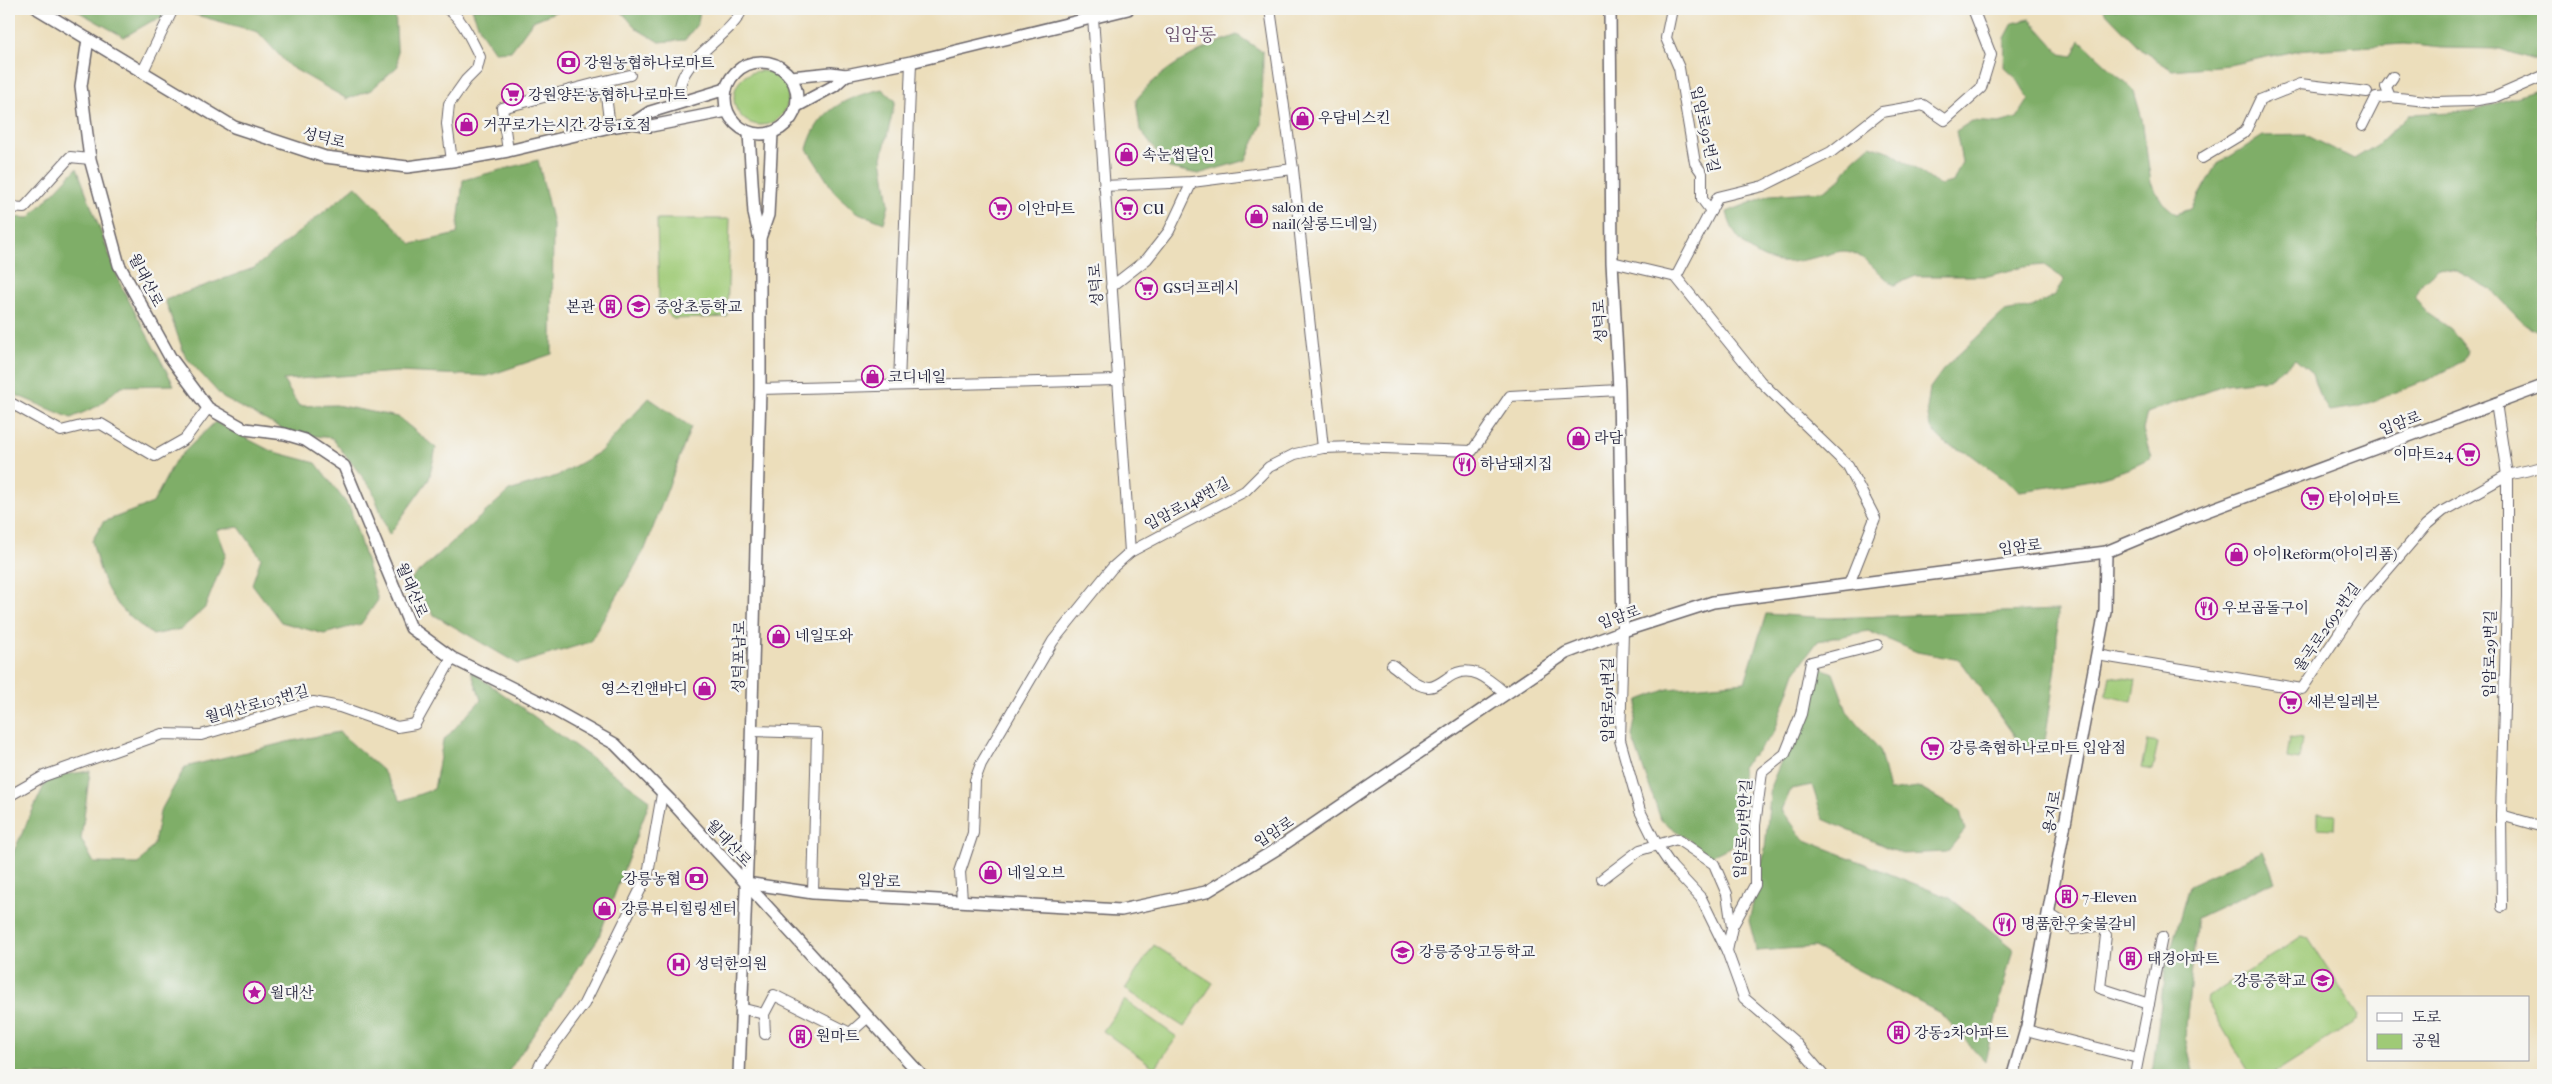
<svg xmlns="http://www.w3.org/2000/svg" width="2552" height="1084" font-family="'IM FELL French Canon','Noto Serif KR',serif">
<rect width="100%" height="100%" fill="#f6f6f2"/>
<filter id="ink" filterUnits="userSpaceOnUse"><feTurbulence type="fractalNoise" baseFrequency=".02" numOctaves="2"/><feDisplacementMap in="SourceGraphic" scale="10" xChannelSelector="R" yChannelSelector="G"/><feConvolveMatrix kernelMatrix="1 2 1 2 8 2 1 2 1" color-interpolation-filters="sRGB"/></filter>
<filter id="wash" filterUnits="userSpaceOnUse"><feTurbulence type="fractalNoise" baseFrequency=".0096" numOctaves="4" result="noise"/><feDisplacementMap in="SourceGraphic" scale="20" xChannelSelector="R" yChannelSelector="G"/><feGaussianBlur stdDeviation="1.12" result="paint"/><feColorMatrix in="noise" values="0 0 0 0 0 0 0 0 0 0 0 0 0 0 0 0 0 1.4 0 .05"/><feComposite in="paint" operator="in"/></filter>
<g filter="url(#wash)">
<rect width="100%" height="100%" fill="#ecdebb"/>
<g fill="#9fca76" stroke="#607658">
<circle cx="761" cy="98" r="27"/>
<path d="M657 219H730L727 317 673 319 659 305Z"/>
<path d="M2110 676 2136 680 2132 701 2106 696Z"/>
<path d="M2290 737 2302 739 2299 760 2287 758Z"/>
<path d="M2148 741 2158 743 2152 770 2142 768Z"/>
<path d="M2317 813 2336 814 2335 829 2317 828Z"/>
<path d="M2302 936 2308 938 2358 1015 2357 1020 2271 1075H2251L2207 1002 2208 997Z"/>
<path d="M1154 945 1213 983 1184 1027 1125 989Z"/>
<path d="M1125 1000 1177 1037 1155 1068 1103 1031Z"/>
</g>
<g fill="#7fae67" stroke="#506851">
<path d="M74 9H395L398 66 371 90 347 99 289 66 258 32 185 12 152 21 124 37Z"/>
<path d="M472 9H562L533 21 511 51 495 52 481 32Z"/>
<path d="M619 9H700L698 23 685 40 659 42 637 29Z"/>
<path d="M2102 9H2543V58L2534 60 2501 49 2442 48 2404 44 2295 51 2229 65 2172 70 2143 51Z"/>
<path d="M2030 19 2061 54 2073 56 2080 40 2134 91 2142 119 2151 183 2163 203 2176 214 2191 209 2216 165 2263 136 2306 135 2354 159 2377 145 2409 114 2473 111 2543 88V333L2524 324 2489 288 2455 270 2439 268 2422 283 2415 298 2428 313 2451 329 2468 351 2463 361 2427 380 2358 407 2329 411 2319 395 2312 373 2295 359 2269 379 2226 384 2147 413 2143 430 2151 458C2112 480 2064 485 2020 491L1970 454 1946 444 1930 428 1927 409 1930 388 1945 367 2004 312 2032 307 2055 295 2064 279 2044 265 2023 267 1988 276H1916L1894 285C1879 274 1862 252 1845 251 1839 251 1832 253 1826 255 1798 261 1778 269 1753 252 1738 241 1731 230 1727 212L1770 195 1823 191 1839 181 1853 160 1870 145 1891 152 1939 185 1953 182 1962 162 1956 131 1972 121 1999 123 2017 118 2029 99 2017 79 2004 67 2005 38 2013 23Z"/>
<path d="M1237 35 1263 52 1262 124 1246 160 1198 174 1169 168 1140 130 1136 100C1163 66 1198 50 1237 35Z"/>
<path d="M882 89 895 101 882 158 889 204 884 223 856 212 835 193 807 149C818 109 845 98 882 89Z"/>
<path d="M538 160 553 224 552 354 487 376 397 372 283 380 299 406 336 405 398 417 436 448 429 479 389 535 372 489 332 438 290 433 223 398 185 356 165 300 254 268 356 186 412 244 457 234 463 180Z"/>
<path d="M77 168 121 286 174 385 121 386 98 406 71 418 9 392V217L29 218Z"/>
<path d="M649 398 691 427 645 549 590 642 518 664 434 615 410 580 509 491 557 476 600 452Z"/>
<path d="M215 422 271 451 316 463 350 508 378 600 361 624 324 634 281 622 252 584 261 558 239 527 217 530 226 554 205 608 181 629 153 635C110 603 105 593 92 541L103 522 153 503 175 461Z"/>
<path d="M2058 610 2056 667 2043 754 2023 748 1960 660 1917 652 1868 631 1818 641 1795 672 1774 733 1742 767 1740 842 1711 856 1661 820 1632 736 1639 700 1668 689 1745 682 1766 614 1829 618Z"/>
<path d="M1821 668 1833 673 1847 711 1879 749 1889 791 1918 787 1960 811 1965 830 1947 852 1902 854 1823 819 1812 785 1791 789 1782 810 1803 839 1950 898 2013 948 1985 1061 1940 1013 1814 947 1757 951 1749 921 1765 849 1771 785Z"/>
<path d="M471 671 650 800 598 939 506 1075H9V889L13 853 48 777 90 771 81 839 94 863 139 864 154 844 160 812 185 767 287 742 339 732 383 771 401 801 434 789 443 741 481 700Z"/>
<path d="M2263 851 2275 881 2197 918 2185 1037 2194 1075H2152L2165 970 2189 885Z"/>
</g>
</g>
<g filter="url(#ink)">
<g fill="none" stroke-linecap="round" stroke-linejoin="round">
<defs>
<g id="minor">
<path d="M447 9C462 17 472 42 480 57L477 69 466 80 449 104 447 124 452 161"/>
<path d="M1270 9 1293 169 1323 448"/>
<path d="M1672 9 1666 38 1679 68 1695 163 1702 173V199L1711 211"/>
<path d="M1093 17 1130 552"/>
<path d="M143 71 173 9"/>
<path d="M2393 77 2386 87 2390 97 2435 102 2472 101 2495 97 2543 76"/>
<path d="M597 83 630 75"/>
<path d="M677 104C679 95 679 85 683 77 693 53 735 31 742 9"/>
<path d="M2362 126 2376 98 2390 97"/>
<path d="M508 151 502 108 597 83 605 88 610 127"/>
<path d="M2202 158 2245 132 2260 100 2300 84 2367 92"/>
<path d="M1104 186 1192 182 1293 169"/>
<path d="M9 207 24 208 70 157 90 159"/>
<path d="M1612 262 1676 277 1760 381 1848 466 1875 518 1849 584"/>
<path d="M1676 277 1718 197 1763 186 1831 152 1882 112 1923 105 1945 120 1981 88 1991 55 1973 9"/>
<path d="M1111 287 1147 259 1169 231 1192 182"/>
<path d="M899 384 911 62"/>
<path d="M760 389 1116 380"/>
<path d="M9 402 61 431 81 426 101 424 155 456 185 439 208 408"/>
<path d="M2496 403 2507 475V596L2501 815 2502 907"/>
<path d="M1623 631 1620 740 1640 811 1657 845 1672 867 1701 898 1727 951"/>
<path d="M2097 655 2302 689 2359 603 2426 525 2443 511 2507 475 2543 467"/>
<path d="M1392 665C1402 672 1416 687 1429 687 1436 687 1443 681 1449 677 1471 662 1490 680 1506 694"/>
<path d="M752 731 817 733 813 893"/>
<path d="M9 796 44 776 162 734 201 735 313 702 340 707 397 727 415 724 452 658"/>
<path d="M2501 815 2543 827"/>
<path d="M1602 879 1640 850 1677 839 1714 864 1727 894 1732 927 1727 951 1744 998 1794 1041 1823 1075"/>
<path d="M962 900 960 872 973 833 975 780 981 764 1053 641 1112 568 1130 552 1245 491 1269 467 1295 454 1323 448 1354 447 1472 451 1510 396 1619 390"/>
<path d="M2049 914 2073 929 2096 926"/>
<path d="M1732 927 1755 885V825L1762 772 1785 754 1801 714 1811 662 1877 645"/>
<path d="M2106 935 2100 988 2149 1004"/>
<path d="M740 1008 764 1014"/>
<path d="M2026 1030 2138 1058"/>
<path d="M765 1034 764 1014 774 995 850 1033 868 1017"/>
<path d="M535 1075 542 1061 584 1004 648 874 662 794"/>
<path d="M2135 1075 2162 937"/>
</g>
<g id="tertiary">
<path d="M38 9 234 127 325 157 407 167 452 161 508 151 610 127 633 123 651 126 727 111"/>
<path d="M1610 9 1612 262 1619 390 1623 631"/>
<path d="M88 39 81 86 90 159 119 265 170 357 208 408 245 429 285 434 305 440 344 466 411 628 452 658 540 702 615 744 670 800 921 1075"/>
<circle cx="761" cy="98" r="36"/>
<path d="M791 77 831 73 846 75 911 62 1128 9"/>
<path d="M797 106 834 86 846 75"/>
<path d="M633 123 650 112 726 89"/>
<path d="M760 238 768 215 772 133"/>
<path d="M746 883 813 893 1121 910 1206 892 1280 847 1566 653 1623 631 1713 602 2106 552 2188 518 2543 386"/>
<path d="M739 1075 750 785 760 389V240L754 213 749 133"/>
<path d="M2013 1075 2027 1026 2105 611 2106 552"/>
</g>
</defs>
<use href="#minor" stroke="#696468" stroke-width="12"/>
<use href="#tertiary" stroke="#696468" stroke-width="14"/>
<use href="#minor" stroke="#fff" stroke-width="10"/>
<use href="#tertiary" stroke="#fff" stroke-width="11"/>
</g>
</g>
<defs>
<symbol id="bank-ring" viewBox="-11 -11 22 22"><circle r="9.5" fill="#f6f6f2" stroke="#b5179e" stroke-width="1.5"/><path d="M-6-4H6V4H-6ZM0-2.3a2.3 2.3 0 1 0 0 4.6a2.3 2.3 0 1 0 0-4.6Z" fill="#b5179e"/></symbol>
<symbol id="supermarket-ring" viewBox="-11 -11 22 22"><circle r="9.5" fill="#f6f6f2" stroke="#b5179e" stroke-width="1.5"/><path d="M-6-5.5h2.5l.6 2H6L4.5 2H-2.5L-4.4-4H-6ZM-1.5 3.2a1.3 1.3 0 1 0 .1 0ZM3 3.2a1.3 1.3 0 1 0 .1 0Z" fill="#b5179e"/></symbol>
<symbol id="shop-ring" viewBox="-11 -11 22 22"><circle r="9.5" fill="#f6f6f2" stroke="#b5179e" stroke-width="1.5"/><path d="M-5-2.5h2.3a2.7 3.5 0 0 1 5.4 0H5L5.5 6h-11ZM-1.5-2.5h3a1.5 2.3 0 0 0-3 0Z" fill="#b5179e"/></symbol>
<symbol id="building-ring" viewBox="-11 -11 22 22"><circle r="9.5" fill="#f6f6f2" stroke="#b5179e" stroke-width="1.5"/><path d="M-4-6H4V6H1V3H-1V6H-4ZM-2.5-4.3h1.7v1.8h-1.7ZM.8-4.3h1.7v1.8H.8ZM-2.5-1h1.7V.8h-1.7ZM.8-1h1.7V.8H.8Z" fill="#b5179e"/></symbol>
<symbol id="school-ring" viewBox="-11 -11 22 22"><circle r="9.5" fill="#f6f6f2" stroke="#b5179e" stroke-width="1.5"/><path d="M0-5L7-2L0 1L-7-2ZM-4 1L0 2.5L4 1V4Q0 6-4 4Z" fill="#b5179e"/></symbol>
<symbol id="restaurant-ring" viewBox="-11 -11 22 22"><circle r="9.5" fill="#f6f6f2" stroke="#b5179e" stroke-width="1.5"/><path d="M-5-6h1v4h1v-4h1v4h1v-4h1v5L-1.5 .5V6h-2V.5L-5-1ZM5-6V6H3V1.5H1.5Q1.5-4 5-6Z" fill="#b5179e"/></symbol>
<symbol id="hospital-ring" viewBox="-11 -11 22 22"><circle r="9.5" fill="#f6f6f2" stroke="#b5179e" stroke-width="1.5"/><path d="M-5-5h3v3.5h4V-5h3V5h-3V1.5h-4V5h-3Z" fill="#b5179e"/></symbol>
<symbol id="sight-ring" viewBox="-11 -11 22 22"><circle r="9.5" fill="#f6f6f2" stroke="#b5179e" stroke-width="1.5"/><path d="M0-6L1.8-2.2L6-1.7L2.9 1.2L3.7 5.4L0 3.3L-3.7 5.4L-2.9 1.2L-6-1.7L-1.8-2.2Z" fill="#b5179e"/></symbol>
</defs>
<g fill-rule="evenodd">
<use href="#bank-ring" x="556" y="50" width="25" height="25"/>
<use href="#supermarket-ring" x="500" y="82" width="25" height="25"/>
<use href="#shop-ring" x="1290" y="106" width="25" height="25"/>
<use href="#shop-ring" x="454" y="112" width="25" height="25"/>
<use href="#shop-ring" x="1114" y="142" width="25" height="25"/>
<use href="#supermarket-ring" x="988" y="196" width="25" height="25"/>
<use href="#supermarket-ring" x="1114" y="196" width="25" height="25"/>
<use href="#shop-ring" x="1244" y="204" width="25" height="25"/>
<use href="#supermarket-ring" x="1134" y="276" width="25" height="25"/>
<use href="#building-ring" x="598" y="294" width="25" height="25"/>
<use href="#school-ring" x="626" y="294" width="25" height="25"/>
<use href="#shop-ring" x="860" y="364" width="25" height="25"/>
<use href="#shop-ring" x="1566" y="426" width="25" height="25"/>
<use href="#supermarket-ring" x="2456" y="442" width="25" height="25"/>
<use href="#restaurant-ring" x="1452" y="452" width="25" height="25"/>
<use href="#supermarket-ring" x="2300" y="486" width="25" height="25"/>
<use href="#shop-ring" x="2224" y="542" width="25" height="25"/>
<use href="#restaurant-ring" x="2194" y="596" width="25" height="25"/>
<use href="#shop-ring" x="766" y="624" width="25" height="25"/>
<use href="#shop-ring" x="692" y="676" width="25" height="25"/>
<use href="#supermarket-ring" x="2278" y="690" width="25" height="25"/>
<use href="#supermarket-ring" x="1920" y="736" width="25" height="25"/>
<use href="#shop-ring" x="978" y="860" width="25" height="25"/>
<use href="#bank-ring" x="684" y="866" width="25" height="25"/>
<use href="#building-ring" x="2054" y="884" width="25" height="25"/>
<use href="#shop-ring" x="592" y="896" width="25" height="25"/>
<use href="#restaurant-ring" x="1992" y="912" width="25" height="25"/>
<use href="#school-ring" x="1390" y="940" width="25" height="25"/>
<use href="#building-ring" x="2118" y="946" width="25" height="25"/>
<use href="#hospital-ring" x="666" y="952" width="25" height="25"/>
<use href="#school-ring" x="2310" y="968" width="25" height="25"/>
<use href="#sight-ring" x="242" y="980" width="25" height="25"/>
<use href="#building-ring" x="1886" y="1020" width="25" height="25"/>
<use href="#building-ring" x="788" y="1024" width="25" height="25"/>
</g>
<g text-anchor="middle" dominant-baseline="central" stroke-width="5" stroke-linejoin="round" paint-order="stroke">
<g font-size="15" fill="#22223b" stroke="#f6f6f2" text-anchor="start">
<text x="584" y="63">강원농협하나로마트</text>
<text x="528" y="95">강원양돈농협하나로마트</text>
<text x="1318" y="118">우담비스킨</text>
<text x="483" y="125">거꾸로가는시간 강릉1호점</text>
<text x="1142" y="155">속눈썹달인</text>
<text x="1272" y="207">salon de<tspan x="1272" dy="17">nail(살롱드네일)</tspan></text>
<text x="1017" y="209">이안마트</text>
<text x="1143" y="209">CU</text>
<text x="1163" y="288">GS더프레시</text>
<text x="595" y="307" text-anchor="end">본관</text>
<text x="655" y="307">중앙초등학교</text>
<text x="888" y="377">코디네일</text>
<text x="1594" y="438">라담</text>
<text x="2453" y="454" text-anchor="end">이마트24</text>
<text x="1480" y="464">하남돼지집</text>
<text x="2328" y="499">타이어마트</text>
<text x="2253" y="554">아이Reform(아이리폼)</text>
<text x="2222" y="608">우보곱돌구이</text>
<text x="795" y="636">네일또와</text>
<text x="688" y="689" text-anchor="end">영스킨앤바디</text>
<text x="2307" y="702">세븐일레븐</text>
<text x="1949" y="748">강릉축협하나로마트 입암점</text>
<text x="1007" y="873">네일오브</text>
<text x="681" y="879" text-anchor="end">강릉농협</text>
<text x="2082" y="897">7-Eleven</text>
<text x="621" y="909">강릉뷰티힐링센터</text>
<text x="2021" y="924">명품한우숯불갈비</text>
<text x="1419" y="952">강릉중앙고등학교</text>
<text x="2147" y="959">태경아파트</text>
<text x="695" y="964">성덕한의원</text>
<text x="2306" y="981" text-anchor="end">강릉중학교</text>
<text x="270" y="993">월대산</text>
<text x="1914" y="1033">강동2차아파트</text>
<text x="816" y="1036">원마트</text>
</g>
<g font-size="15" fill="#22223b" stroke="#f6f6f2">
<text transform="translate(1705 129) rotate(78)">입암로92번길</text>
<text transform="translate(324 138) rotate(14)">성덕로</text>
<text transform="translate(146 280) rotate(63)">월대산로</text>
<text transform="translate(1096 285) rotate(-94)">성덕로</text>
<text transform="translate(1600 321) rotate(-93)">성덕로</text>
<text transform="translate(2400 423) rotate(-20)">입암로</text>
<text transform="translate(1187 504) rotate(-28)">입암로148번길</text>
<text transform="translate(2020 547) rotate(-7)">입암로</text>
<text transform="translate(412 590) rotate(67)">월대산로</text>
<text transform="translate(1619 617) rotate(-19)">입암로</text>
<text transform="translate(2327 627) rotate(-55)">율곡로2692번길</text>
<text transform="translate(2490 654) rotate(-89)">입암로29번길</text>
<text transform="translate(739 657) rotate(-89)">성덕포남로</text>
<text transform="translate(1608 700) rotate(-90)">입암로91번길</text>
<text transform="translate(257 704) rotate(-15)">월대산로103번길</text>
<text transform="translate(2052 812) rotate(-80)">용지로</text>
<text transform="translate(1743 829) rotate(-86)">입암로91번안길</text>
<text transform="translate(1274 832) rotate(-33)">입암로</text>
<text transform="translate(729 843) rotate(47)">월대산로</text>
<text transform="translate(879 881) rotate(3)">입암로</text>
</g>
<g font-size="18" fill="#664c68" stroke="#f6f6f2">
<text x="1190" y="35">입암동</text>
</g>
</g>
<rect width="2552" height="1084" fill="none" stroke="#f6f6f2" stroke-width="30"/>
<rect x="2367" y="996" width="162" height="65" fill="#f6f6f2" stroke="#a1a1a9"/>
<rect x="2377" y="1013" width="25" height="8" fill="#ffffff" stroke="#a1a1a9"/>
<text x="2412" y="1022" font-size="15" fill="#22223b">도로</text>
<rect x="2377" y="1034" width="25" height="15" fill="#9fca76" stroke="#a1a1a9"/>
<text x="2412" y="1046" font-size="15" fill="#22223b">공원</text>
</svg>
